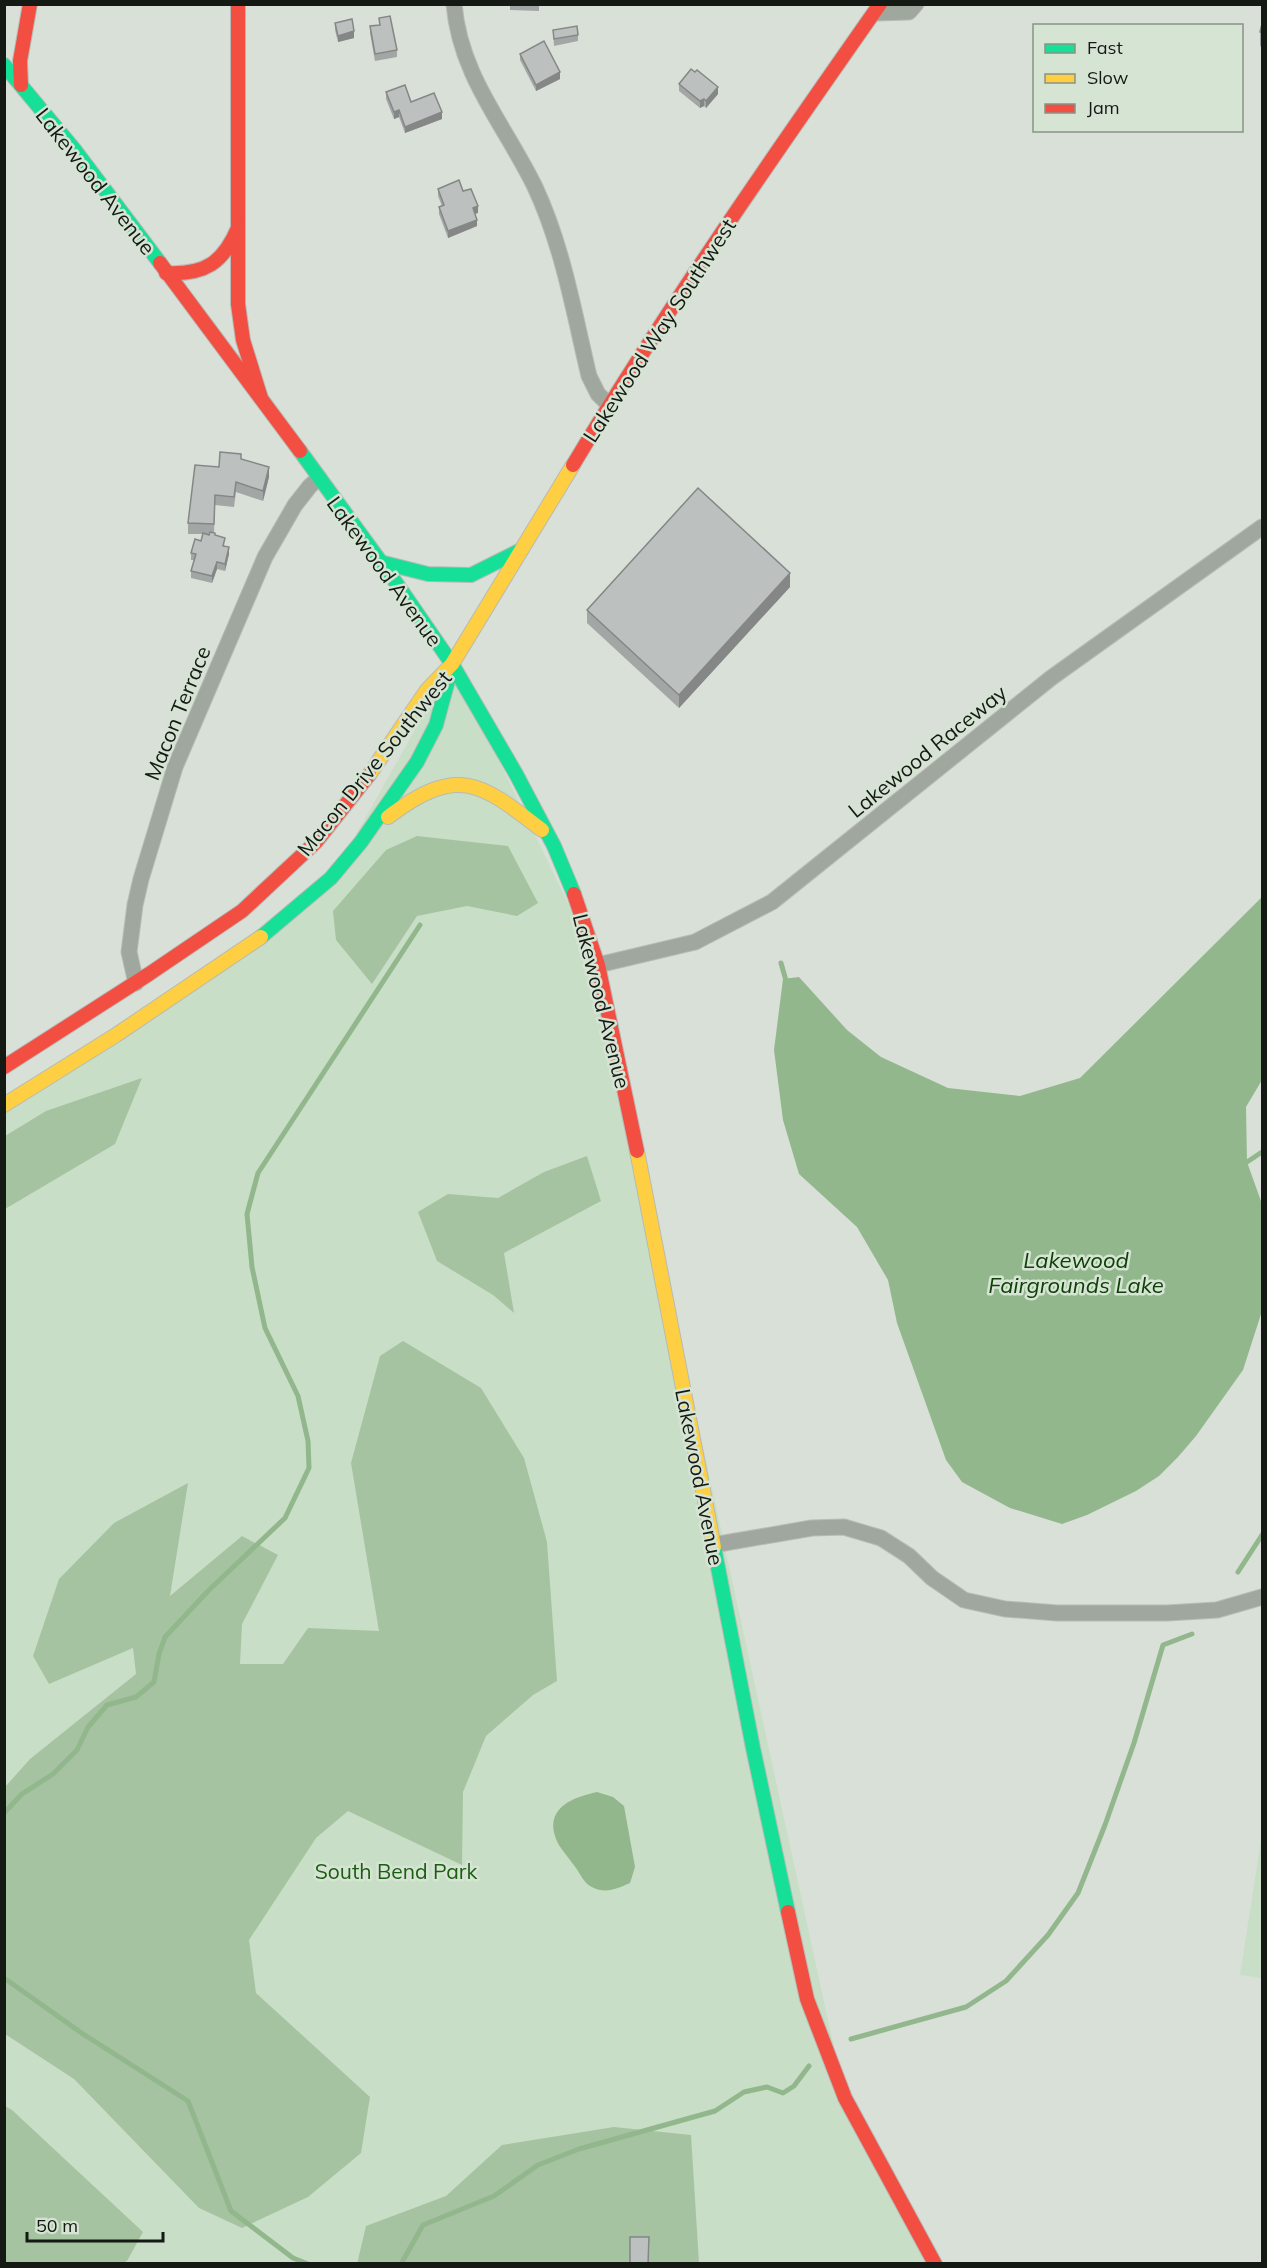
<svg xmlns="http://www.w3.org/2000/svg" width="1267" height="2268" font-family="Mulish,sans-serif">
<rect width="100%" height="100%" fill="#d9e0d8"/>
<g fill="#c9dec6">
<path d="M452 664 598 965 845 2098 934 2263H5V1104L331 879Z"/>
<path d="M1262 1834V1978L1240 1975Z"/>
</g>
<g fill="#a5c3a1">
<path d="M417 836 508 846 538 903 517 916 467 906 417 916 372 984 336 940 333 911 386 850Z"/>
<path d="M142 1078 115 1144 5 1209V1136L46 1111Z"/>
<path d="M587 1156 601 1201 504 1253 514 1313 493 1295 437 1261 418 1212 448 1194 498 1198 544 1172Z"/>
<path d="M403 1341 481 1388 524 1458 547 1542 557 1681 533 1695 486 1736 463 1792 462 1865 348 1811 316 1838 249 1940 256 1993 370 2097 361 2153 308 2197 242 2228 199 2208 74 2079 5 2034V1787L30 1759 136 1674 133 1648 49 1684 33 1656 59 1579 114 1523 188 1483 170 1596 242 1536 278 1555 242 1624 240 1664H283L308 1628 379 1631 351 1463 380 1356Z"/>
<path d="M5 2106 12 2110 143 2232 127 2261 121 2264 5 2263Z"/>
<path d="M614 2127 691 2135 699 2263 357 2264 366 2226 446 2196 502 2145Z"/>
</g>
<g fill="#92b78d">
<path d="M1262 897V1080L1246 1107 1247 1162 1262 1204V1311L1243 1370 1196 1436 1178 1457 1159 1476 1136 1491 1087 1515 1062 1524 1010 1508 962 1482 946 1460 897 1323 888 1280 857 1227 799 1174 783 1120 774 1050 783 979 799 977 847 1030 881 1057 948 1088 1020 1096 1080 1078Z"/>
<path d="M597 1792 613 1797 624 1806 635 1867 630 1883C618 1888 607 1894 594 1888 583 1884 580 1872 573 1864 567 1855 558 1847 555 1836 546 1807 574 1797 597 1792Z"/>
</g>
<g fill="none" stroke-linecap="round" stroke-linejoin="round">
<g stroke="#92b78d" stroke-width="5">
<path d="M781 963 787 984"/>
<path d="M1240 1162H1247L1262 1152"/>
<path d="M1238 1572 1262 1535"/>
<path d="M4 1813 22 1794 53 1774 77 1750 88 1727 107 1705 136 1697 154 1682 159 1654 165 1637 208 1591 285 1518 309 1468 308 1441 298 1396 265 1328 252 1267 247 1214 258 1173 420 925"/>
<path d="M4 1978 83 2034 188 2101 231 2211 293 2258 308 2264"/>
<path d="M851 2039 966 2007 1006 1981 1048 1935 1078 1893 1105 1825 1134 1743 1163 1645 1192 1634"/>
<path d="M401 2264 423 2225 494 2196 538 2165 579 2149 715 2111 744 2092 767 2087 783 2093 794 2086 809 2066"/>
</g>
<defs>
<g id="street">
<path d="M454 4C460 76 505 125 535 187 563 247 574 313 589 376L598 394 609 405"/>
<path d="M876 13 909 12 916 4"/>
<path d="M598 965 695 942 772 902 1051 678 1262 527"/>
<path d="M136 983 129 952 135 905 141 879 175 767 265 557 295 505 310 486 319 478"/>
<path d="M713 1545 812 1528 844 1527 881 1538 909 1556 932 1578 964 1600 1005 1609 1057 1613H1167L1217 1610 1262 1597"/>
</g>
<g id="fast">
<path d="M4 65 74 149 160 263"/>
<path d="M300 451 399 587 452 664 516 774 554 846 574 894"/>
<path d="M380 562 428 574 471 575 521 550"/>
<path d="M261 937 331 878 361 842 417 762 436 725 452 666"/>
<path d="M714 1547 753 1748 788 1912"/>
</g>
<g id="slow">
<path d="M369 775 427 690 452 664 573 465"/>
<path d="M388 817C457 765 479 781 542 830"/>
<path d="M4 1105 116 1035 261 937"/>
<path d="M637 1151 714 1547"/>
</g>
<g id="jam">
<path d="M238 4V304L243 340 261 398"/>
<path d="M21 85 20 61 30 4"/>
<path d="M160 263 300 451"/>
<path d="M166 273C205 275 223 263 238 228"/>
<path d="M573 465C668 307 774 155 880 4"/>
<path d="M574 894 598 965 637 1151"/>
<path d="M4 1067 149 974 242 911 316 842 369 775"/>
<path d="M788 1912 807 1999 845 2098 935 2264"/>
</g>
</defs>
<use href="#street" stroke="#b7bbb6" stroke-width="17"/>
<use href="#fast" stroke="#b7bbb6" stroke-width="16"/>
<use href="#slow" stroke="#b7bbb6" stroke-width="16"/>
<use href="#jam" stroke="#b7bbb6" stroke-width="16"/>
<use href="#street" stroke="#a0a79e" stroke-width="15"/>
<use href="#fast" stroke="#16e098" stroke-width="14"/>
<use href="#slow" stroke="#ffcf43" stroke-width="14"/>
<use href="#jam" stroke="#f24e42" stroke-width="14"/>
</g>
<g fill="#a2a6a5">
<path d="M510 4H539V11L510 10Z"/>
<path d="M379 18 397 50V57L375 61 370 33V26L379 25Z"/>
<path d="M1263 20V47L1260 46V32Z"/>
<path d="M335 23 354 38 338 42 335 30Z"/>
<path d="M553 30 578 35V41L554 46Z"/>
<path d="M520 54 560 79 536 91 520 60Z"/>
<path d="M679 84 718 94 706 108 704 106 700 108 679 91Z"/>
<path d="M386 92 411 102 442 119 405 133 399 117 394 119 386 99Z"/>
<path d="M438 189 463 191 478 213 475 214 477 226 448 238 439 214V207L442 206 438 196Z"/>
<path d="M241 459 269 477 263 501 236 492 234 507 215 505 214 533 215 536 225 546 229 554 225 571 217 569 212 583 191 578V571L194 560H191V553L201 541 203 534H188V523L219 467Z"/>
<path d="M790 587 679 708 587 623V610Z"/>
</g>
<g fill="#848786">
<path d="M354 31V38L338 42V36Z"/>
<path d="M560 72V79L536 91V85Z"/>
<path d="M718 87V94L706 108V101Z"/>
<path d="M704 99V106L700 108V101Z"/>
<path d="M399 110V117L394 119V112Z"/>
<path d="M442 112V119L405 133V127Z"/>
<path d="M478 206V213L473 214V208Z"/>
<path d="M477 220V226L448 238V231Z"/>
<path d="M269 467V477L263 501V491Z"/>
<path d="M229 547V554L225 571V564Z"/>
<path d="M217 562V569L212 583V576Z"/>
<path d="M790 573V587L679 708V695Z"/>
</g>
<g fill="#bcc1c0" stroke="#848786" stroke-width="1.5">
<path d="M390 16 397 50 375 54 370 26 380 25 379 18Z"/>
<path d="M352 19 354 31 338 36 335 23Z"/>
<path d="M1263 20V33L1260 32Z"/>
<path d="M577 26 578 35 554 39 553 30Z"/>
<path d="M544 41 560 72 536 85 520 54Z"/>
<path d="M691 69 695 72 697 70 718 87 706 101 704 99 700 101 679 84Z"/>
<path d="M405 85 411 102 434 93 442 112 405 127 399 110 394 112 386 92Z"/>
<path d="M459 180 463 191 471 189 478 206 473 208 477 220 448 231 439 207 444 205 438 189Z"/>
<path d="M220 452 241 454V459L269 467 263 491 236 482 234 497 215 495 214 524 188 523 195 465 219 467Z"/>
<path d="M698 488 790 573 679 695 587 610Z"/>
<path d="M210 532 215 533V535L225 538 223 546 229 547 225 564 217 562 212 576 191 571 196 554 191 553 195 539 201 541 203 533 209 535Z"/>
<path d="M630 2237H649L648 2264H630Z"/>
</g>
<g text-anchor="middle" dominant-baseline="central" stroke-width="5" stroke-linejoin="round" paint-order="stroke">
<g font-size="21" fill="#151914" stroke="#d6e4d4">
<text transform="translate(96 181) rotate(52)">Lakewood Avenue</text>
<text transform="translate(659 330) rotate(-57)">Lakewood Way Southwest</text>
<text transform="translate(385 571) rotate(54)">Lakewood Avenue</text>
<text transform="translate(177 713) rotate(-68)">Macon Terrace</text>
<text transform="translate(927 751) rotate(-39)">Lakewood Raceway</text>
<text transform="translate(374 763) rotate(-51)">Macon Drive Southwest</text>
<text transform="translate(602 1001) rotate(76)">Lakewood Avenue</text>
<text transform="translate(700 1477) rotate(79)">Lakewood Avenue</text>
</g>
<g font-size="21" fill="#1a5e11" stroke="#d6e4d4">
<text x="396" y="1871">South Bend Park</text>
</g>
<g font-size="22" font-style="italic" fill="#0e4107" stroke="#d6e4d4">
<text x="1076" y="1260">Lakewood<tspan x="1076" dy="25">Fairgrounds Lake</tspan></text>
</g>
</g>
<rect width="1267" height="2268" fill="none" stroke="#151914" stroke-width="12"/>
<rect x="1033" y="24" width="210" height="108" fill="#d6e4d4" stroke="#899387" stroke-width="1.5"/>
<rect x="1045" y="44" width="30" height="9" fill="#16e098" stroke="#899387" stroke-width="1.5"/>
<text x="1087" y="54" font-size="18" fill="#151914">Fast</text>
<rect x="1045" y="74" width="30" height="9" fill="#ffcf43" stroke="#899387" stroke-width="1.5"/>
<text x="1087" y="84" font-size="18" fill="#151914">Slow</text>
<rect x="1045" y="104" width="30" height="9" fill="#f24e42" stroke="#899387" stroke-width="1.5"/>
<text x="1087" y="114" font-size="18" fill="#151914">Jam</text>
<path d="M27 2232v9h136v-9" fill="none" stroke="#151914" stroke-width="3"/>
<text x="36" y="2232" font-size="18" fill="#151914" stroke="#d6e4d4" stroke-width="4.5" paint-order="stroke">50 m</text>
</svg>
